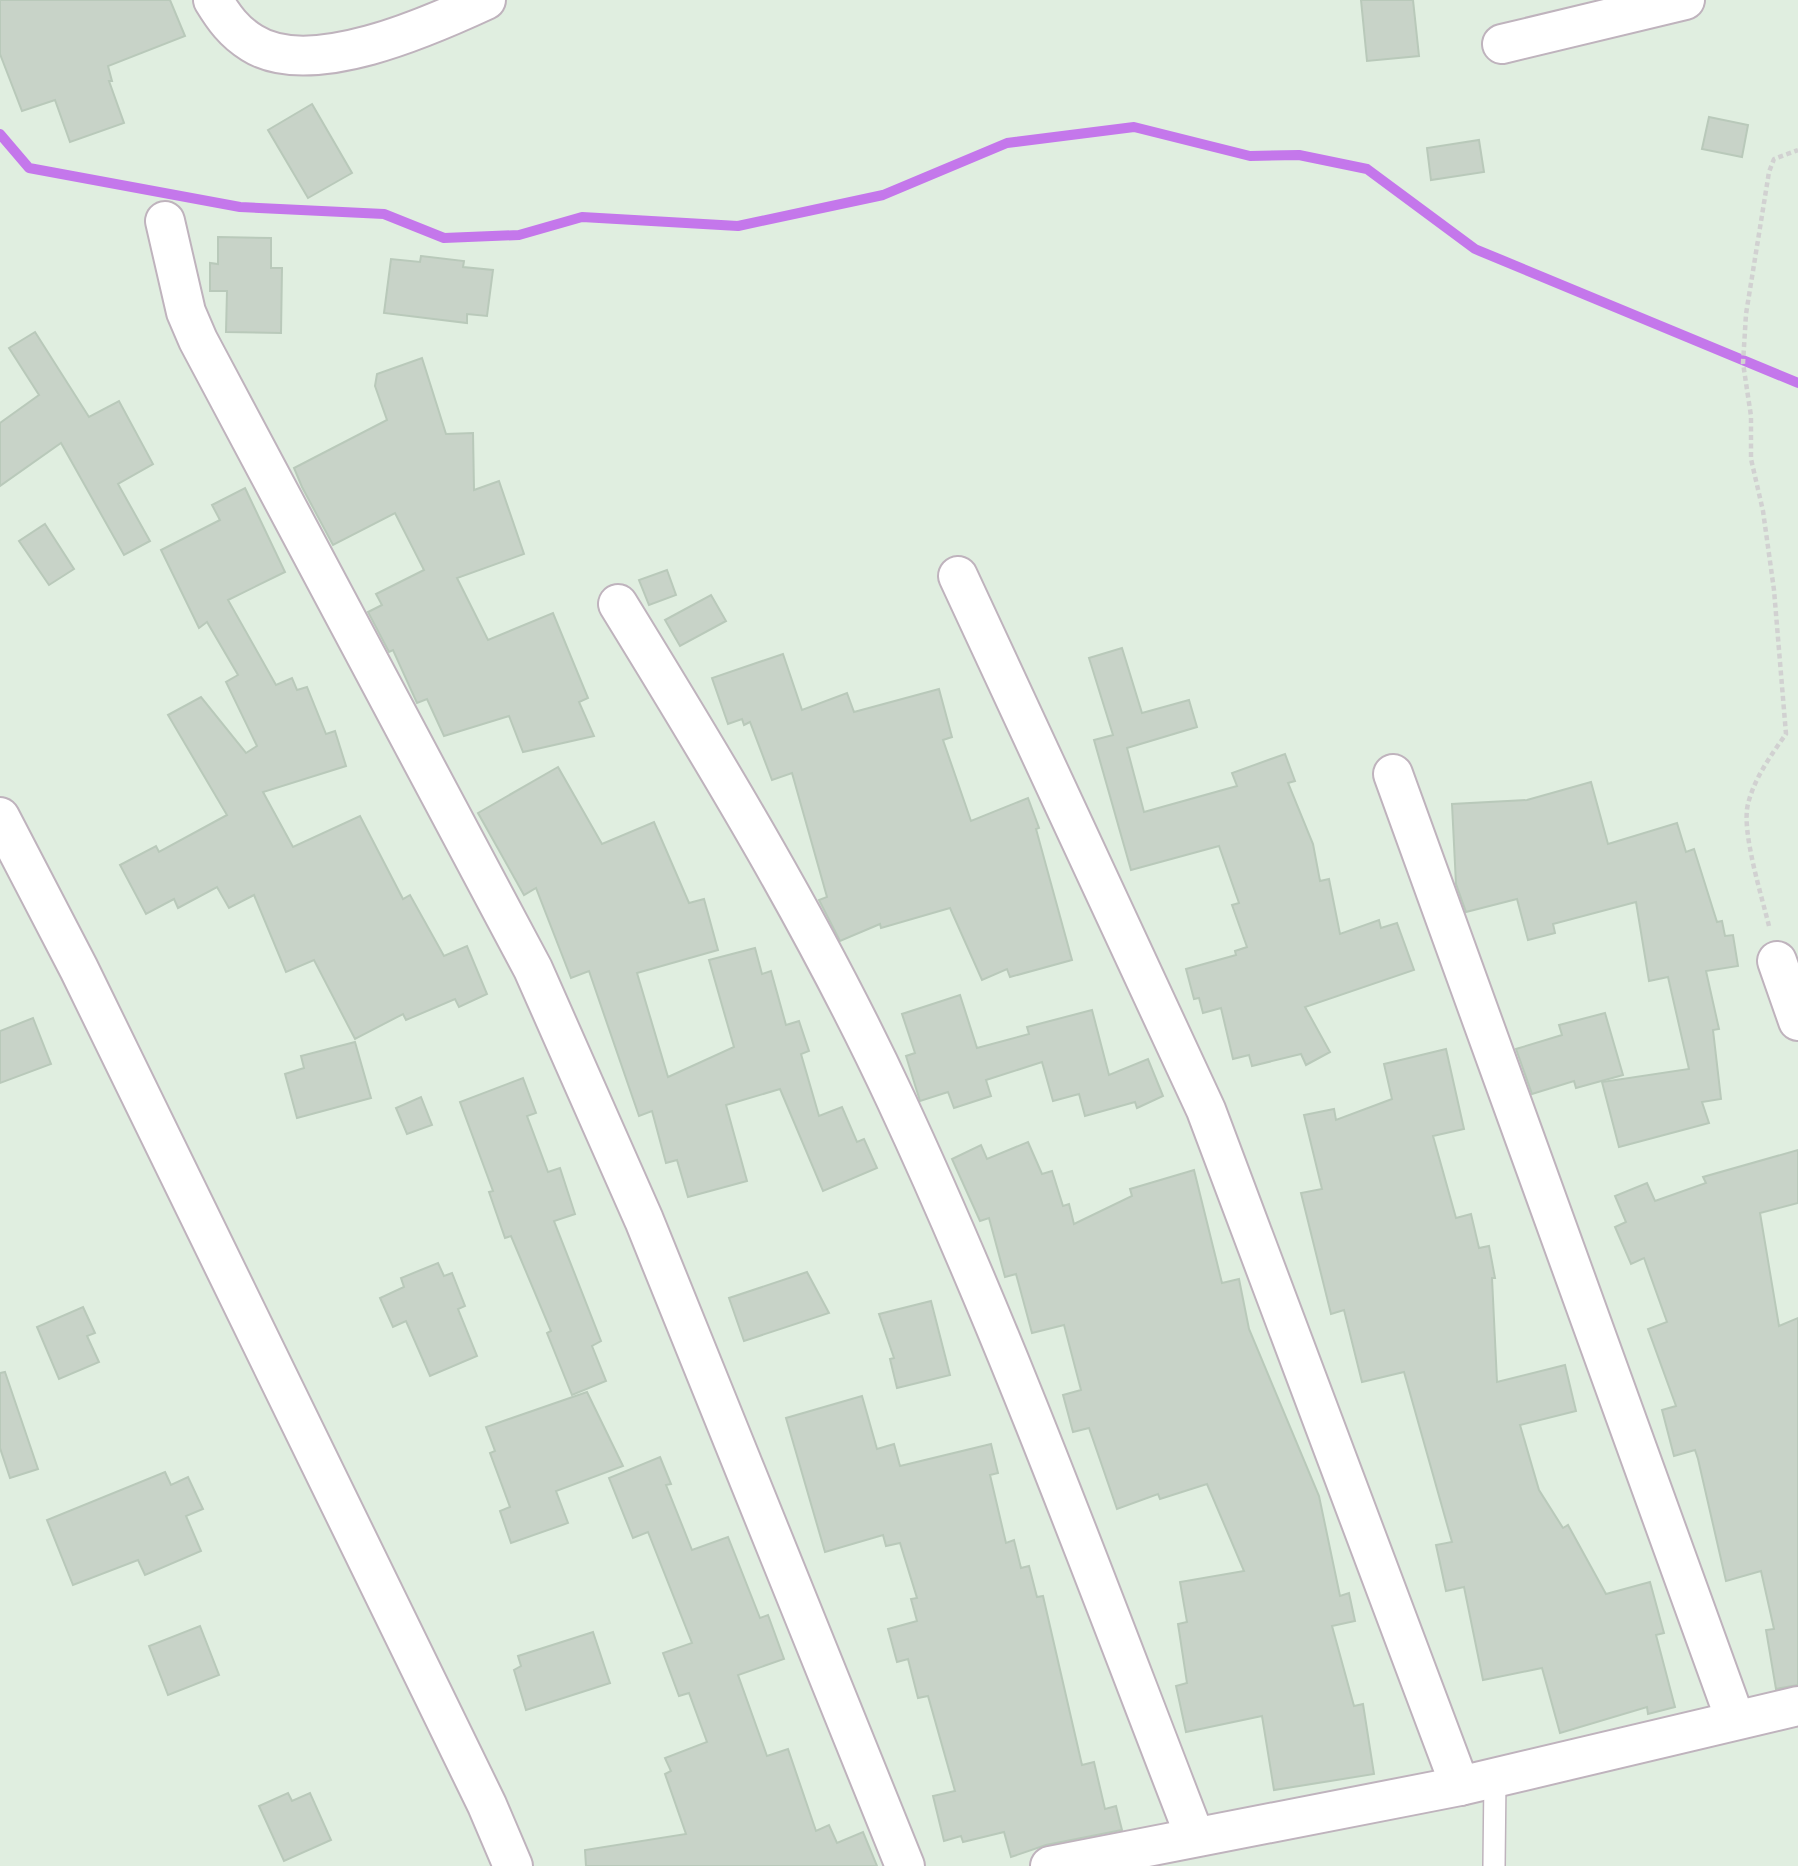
<svg xmlns="http://www.w3.org/2000/svg" width="1798" height="1866" font-family="'Archivo Narrow',sans-serif">
<rect width="100%" height="100%" fill="#e0eee0"/>
<g fill="none" stroke-linecap="round" stroke-linejoin="round">
<path stroke="#c477eb" stroke-width="10" d="M0 134 29 168 240 207 384 214 444 238 519 235 582 217 738 226 883 195 1007 143 1134 127 1250 156 1299 155 1367 169 1475 249 1798 383"/>
</g>
<g fill="#c8d3c8" stroke="#b9c9ba" stroke-width="2">
<path d="M0 0H170L185 36 108 66 112 81H109L124 123 70 142 55 100 22 111 0 54Z"/>
<path d="M1361 0H1413L1419 56 1367 61Z"/>
<path d="M312 104 352 173 308 198 268 130Z"/>
<path d="M1709 117 1748 125 1742 157 1702 149Z"/>
<path d="M1479 140 1484 172 1431 180 1427 148Z"/>
<path d="M218 237 271 238V268H282L281 333 226 332 227 291H210V263L218 264Z"/>
<path d="M421 256 464 261 463 267 493 270 487 316 467 314V323L384 313 391 259 420 262Z"/>
<path d="M35 332 89 417 119 401 153 464 118 484 150 541 124 555 61 443 0 486V423L39 395 9 348Z"/>
<path d="M422 358 446 434 473 433 474 490 499 481 524 554 457 578 488 640 553 613 588 698 579 702 594 736 523 752 509 716 444 736 427 699 417 703 393 650 389 652 368 612 382 605 376 594 424 570 395 513 333 545 302 487 294 468 387 420 375 386 377 374Z"/>
<path d="M245 488 285 572 228 600 276 685 292 678 297 690 307 687 326 734 335 731 346 766 263 792 293 847 360 816 403 899 410 895 444 956 467 946 487 994 459 1007 455 999 406 1020 403 1014 355 1039 314 960 286 972 254 895 229 908 217 887 178 908 174 899 146 914 120 865 156 846 159 852 227 815 168 715 201 697 246 753 257 746 226 682 238 675 207 622 199 628 161 550 220 520 212 505Z"/>
<path d="M45 524 74 569 49 585 19 541Z"/>
<path d="M667 570 676 595 649 605 639 580Z"/>
<path d="M711 595 726 621 680 646 665 620Z"/>
<path d="M1122 648 1142 713 1189 700 1197 727 1127 748 1144 812 1237 786 1232 773 1285 754 1295 781 1288 783 1313 844 1320 881 1329 879 1340 934 1379 920 1381 928 1397 923 1414 970 1305 1007 1330 1052 1306 1065 1301 1054 1252 1066 1249 1055 1233 1059 1221 1008 1203 1013 1199 998 1194 999 1186 969 1236 955 1235 951 1247 947 1232 905 1239 903 1219 846 1131 870 1094 740 1113 735 1089 658Z"/>
<path d="M783 654 802 710 847 693 854 712 939 689 952 737 943 740 971 821 1028 798 1039 828 1036 829 1072 960 1010 977 1007 969 982 980 950 908 881 928 880 924 840 941 819 900 827 897 792 773 772 780 750 722 744 725 742 719 728 724 712 678Z"/>
<path d="M558 767 602 844 654 822 689 903 704 899 718 950 637 973 668 1077 734 1047 709 960 755 948 762 974 771 971 786 1025 799 1021 809 1051 801 1054 819 1116 842 1107 857 1142 864 1139 877 1168 823 1191 780 1089 726 1105 747 1181 688 1197 677 1160 666 1163 652 1111 639 1116 589 971 571 978 536 888 524 895 478 813Z"/>
<path d="M1591 782 1608 844 1677 823 1686 852 1694 849 1717 922 1722 921 1725 936 1733 935 1738 966 1706 971 1719 1029 1713 1030 1721 1099 1702 1102 1709 1123 1619 1147 1602 1082 1689 1069 1668 977 1649 981 1636 902 1553 924 1555 933 1528 940 1517 899 1466 912 1456 884 1452 804 1527 800Z"/>
<path d="M960 995 977 1048 1029 1034 1027 1027 1092 1010 1109 1075 1148 1059 1163 1096 1137 1108 1135 1102 1085 1116 1079 1094 1053 1101 1042 1062 986 1080 991 1096 954 1108 948 1092 920 1101 906 1056 915 1053 902 1014Z"/>
<path d="M1605 1013 1623 1075 1576 1088 1574 1081 1532 1094 1516 1049 1562 1035 1559 1025Z"/>
<path d="M33 1018 51 1064 0 1083V1031Z"/>
<path d="M355 1042 371 1098 297 1118 285 1074 304 1068 301 1056Z"/>
<path d="M1446 1049 1464 1129 1433 1136 1456 1218 1471 1214 1479 1248 1489 1246 1495 1278H1492L1497 1382 1565 1365 1576 1411 1520 1425 1539 1490 1563 1528 1568 1525 1606 1594 1650 1582 1664 1633 1656 1635 1675 1707 1648 1714 1647 1707 1560 1733 1542 1668 1483 1680 1464 1587 1446 1591 1436 1545 1452 1542 1404 1372 1362 1382 1344 1310 1331 1314 1301 1193 1322 1189 1304 1115 1334 1109 1336 1120 1392 1099 1384 1064Z"/>
<path d="M523 1078 536 1113 527 1116 548 1172 560 1168 575 1214 554 1221 601 1341 592 1346 606 1381 572 1395 547 1333 551 1331 511 1236 505 1238 489 1192 493 1191 460 1102Z"/>
<path d="M421 1097 432 1125 407 1134 396 1108Z"/>
<path d="M1028 1142 1042 1174 1052 1171 1063 1206 1069 1204 1074 1224 1132 1196 1130 1189 1194 1170 1222 1283 1239 1279 1249 1329 1319 1496 1340 1596 1349 1593 1355 1621 1332 1626 1354 1706 1363 1704 1374 1774 1274 1790 1262 1716 1186 1732 1176 1686 1187 1683 1178 1624 1187 1622 1180 1582 1244 1571 1207 1484 1160 1499 1158 1494 1117 1509 1089 1428 1073 1432 1063 1395 1081 1390 1064 1325 1032 1333 1016 1274 1005 1277 989 1218 980 1221 952 1159 981 1145 987 1159Z"/>
<path d="M1798 1150V1203L1760 1213 1779 1326 1798 1318V1685L1776 1689 1766 1630 1774 1629 1761 1571 1726 1581 1698 1459 1695 1450 1674 1456 1662 1410 1676 1406 1648 1329 1667 1322 1644 1258 1631 1264 1615 1227 1626 1222 1615 1196 1647 1183 1655 1201 1706 1183 1703 1177Z"/>
<path d="M438 1263 444 1276 452 1273 465 1306 458 1309 477 1356 430 1376 406 1321 393 1327 380 1298 404 1287 401 1278Z"/>
<path d="M807 1272 829 1313 744 1341 729 1298Z"/>
<path d="M931 1301 950 1375 897 1388 890 1359 894 1358 879 1314Z"/>
<path d="M83 1307 95 1333 87 1336 99 1362 59 1379 37 1327Z"/>
<path d="M5 1372 38 1469 10 1478 0 1448V1373Z"/>
<path d="M587 1392 623 1466 556 1491 568 1523 511 1543 500 1511 510 1507 490 1453 495 1451 486 1427Z"/>
<path d="M862 1396 877 1449 894 1444 900 1466 991 1444 998 1473 990 1475 1006 1543 1014 1540 1021 1568 1029 1566 1037 1597 1043 1596 1082 1765 1094 1762 1105 1809 1116 1806 1122 1830 1046 1845 1011 1857 1004 1832 963 1842 961 1836 944 1841 933 1796 955 1791 928 1696 918 1698 908 1659 897 1662 888 1629 917 1621 911 1599 917 1598 900 1543 886 1546 883 1535 825 1552 786 1418Z"/>
<path d="M660 1457 671 1484 666 1485 692 1550 728 1537 760 1618 768 1615 784 1659 738 1675 767 1756 788 1749 816 1831 829 1825 837 1843 863 1832 877 1866H586L585 1850 686 1834 665 1774 671 1771 665 1758 707 1742 689 1693 679 1696 663 1653 692 1643 648 1532 633 1538 609 1478Z"/>
<path d="M165 1472 171 1485 188 1477 203 1509 186 1516 201 1551 145 1575 138 1560 73 1585 47 1520Z"/>
<path d="M200 1626 219 1675 168 1695 149 1646Z"/>
<path d="M593 1632 610 1683 526 1710 514 1670 521 1666 518 1656Z"/>
<path d="M288 1793 292 1801 310 1793 331 1840 284 1861 259 1806Z"/>
</g>
<g fill="none" stroke-linecap="round" stroke-linejoin="round">
<defs>
<path id="lane" d="M1494 1866 1495 1778"/>
<g id="street">
<path d="M213 0C224 18 234 32 252 43 310 80 430 26 486 0"/>
<path d="M1502 44 1685 0"/>
<path d="M165 221 186 312 198 340 533 969 644 1220 905 1866"/>
<path d="M958 576 1206 1110 1460 1786"/>
<path d="M618 604C717 765 816 928 896 1100 1008 1340 1099 1590 1195 1837"/>
<path d="M1393 774 1735 1719"/>
<path d="M0 817 79 969 487 1805 513 1866"/>
<path d="M1777 961 1798 1021"/>
<path d="M1050 1866 1460 1786 1798 1706"/>
</g>
</defs>
<use href="#lane" stroke="#bfb3bd" stroke-width="24"/>
<use href="#street" stroke="#bfb3bd" stroke-width="42"/>
<path stroke="#d1d1d1" stroke-width="4.5" stroke-dasharray="5 3.5" stroke-linecap="butt" d="M1769 926C1762 897 1741 831 1748 804 1754 779 1771 755 1786 734L1774 590 1763 511 1751 459V416L1743 363 1746 314 1769 172 1774 159 1798 150"/>
<use href="#lane" stroke="#fff" stroke-width="21"/>
<use href="#street" stroke="#fff" stroke-width="38"/>
</g>
</svg>
